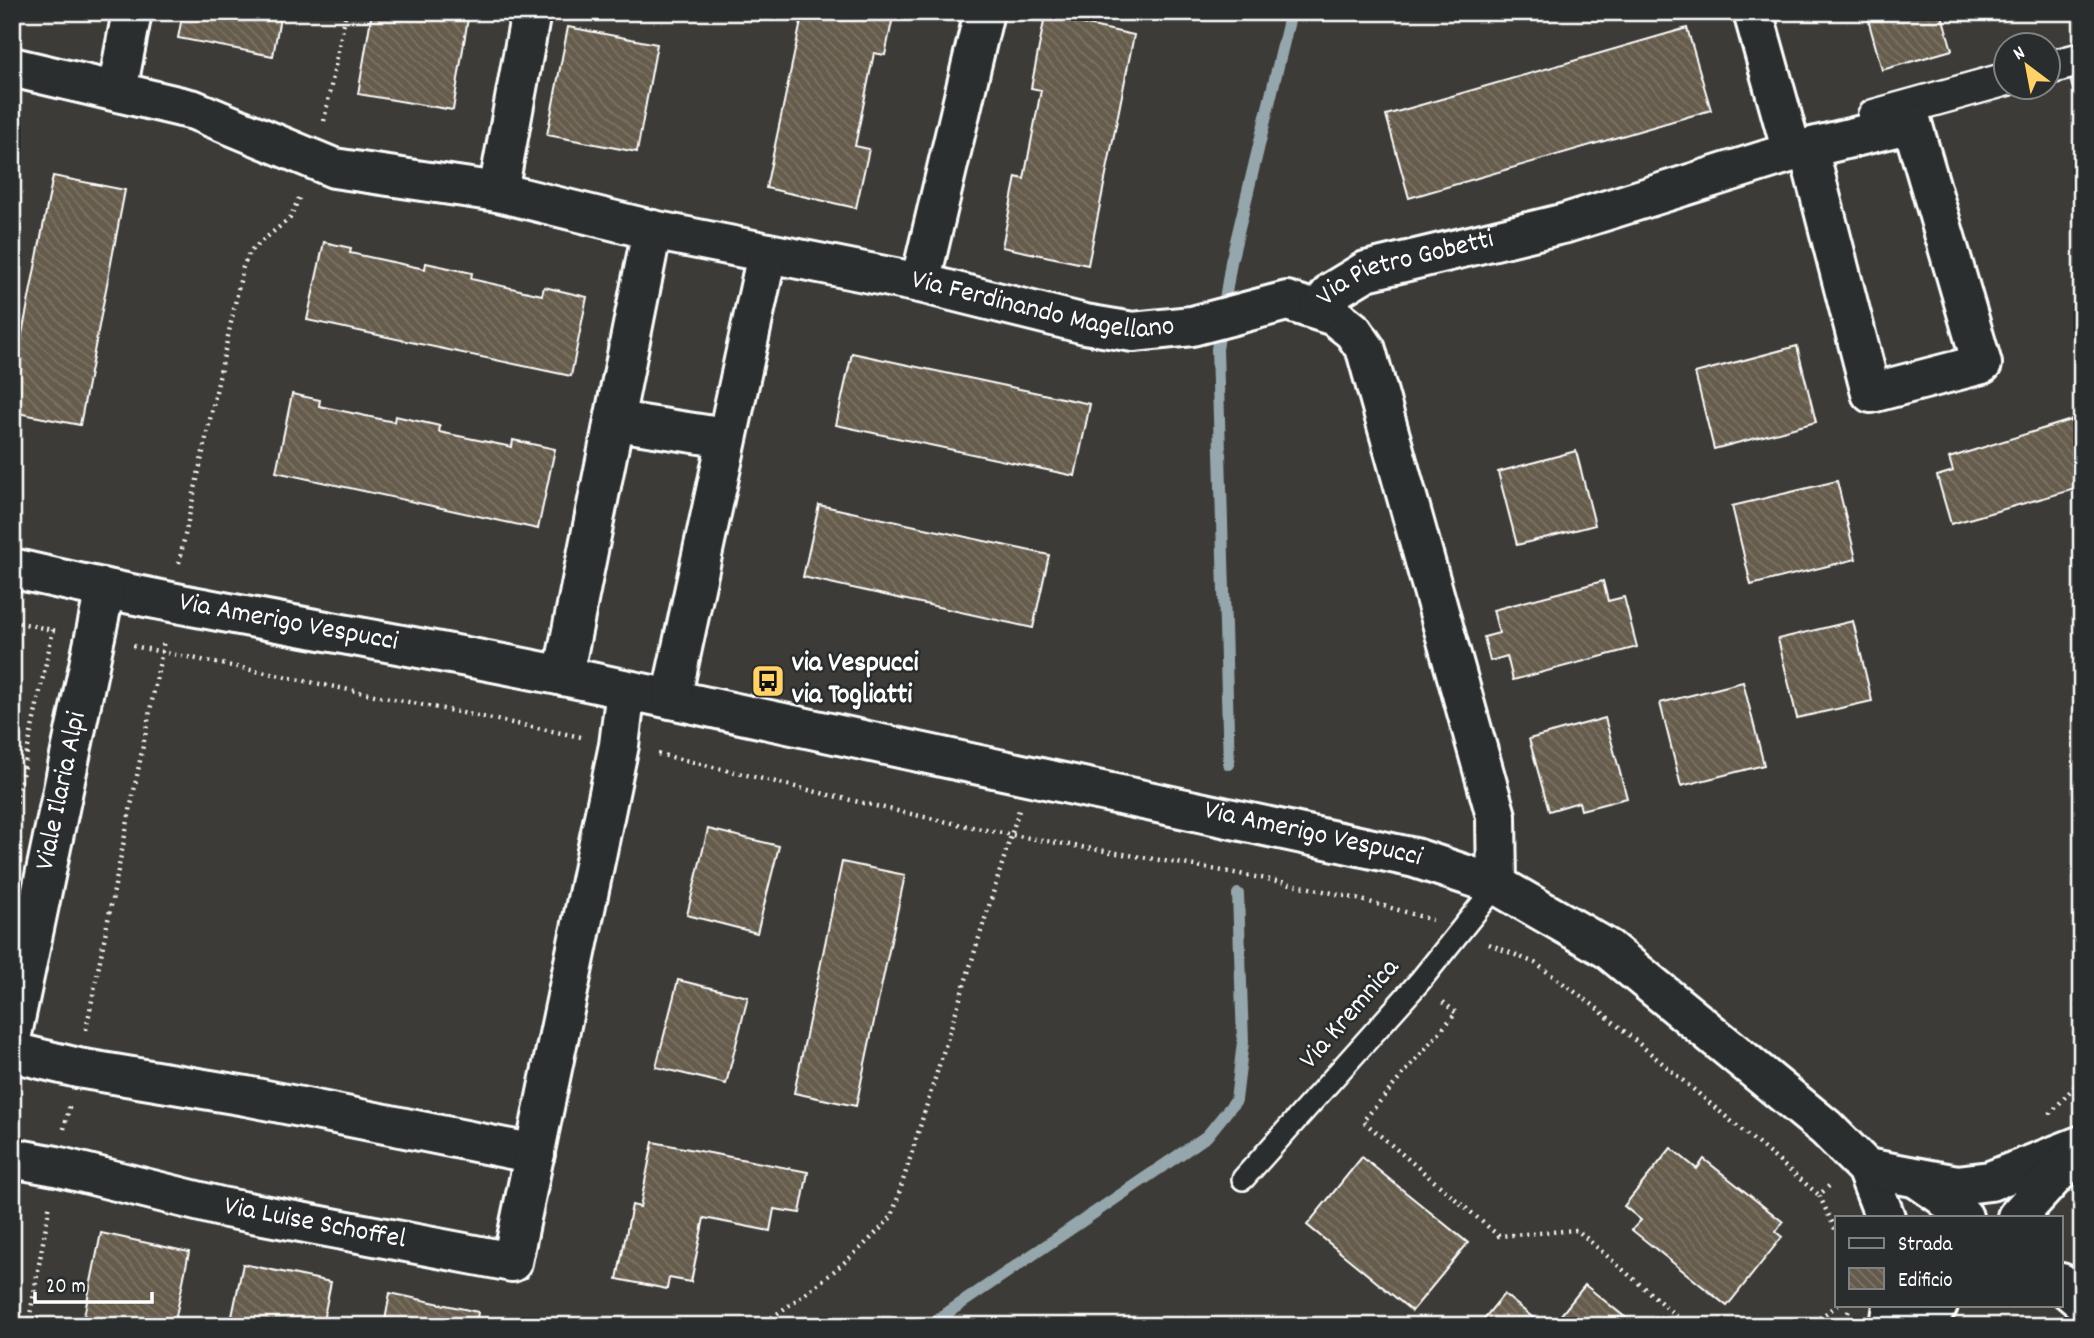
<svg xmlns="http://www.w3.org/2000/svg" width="2094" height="1338" font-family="Dekko,sans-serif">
<defs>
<pattern id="building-back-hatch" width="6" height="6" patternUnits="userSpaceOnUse" patternTransform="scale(1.75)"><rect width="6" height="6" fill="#655b4c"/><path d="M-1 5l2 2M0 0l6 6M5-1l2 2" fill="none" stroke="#7c7467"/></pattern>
</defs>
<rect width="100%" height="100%" fill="#3c3b37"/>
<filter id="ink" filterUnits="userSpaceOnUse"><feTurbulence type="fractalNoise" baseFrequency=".0143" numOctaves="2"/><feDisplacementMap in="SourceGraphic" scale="14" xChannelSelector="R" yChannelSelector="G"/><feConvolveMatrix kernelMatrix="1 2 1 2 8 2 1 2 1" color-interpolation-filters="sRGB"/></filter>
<g filter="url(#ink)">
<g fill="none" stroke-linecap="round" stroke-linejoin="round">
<g stroke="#95a6ac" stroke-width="12">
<path d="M1229 764 1217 349 1231 262 1291 12"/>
<path d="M928 1326 1207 1136 1236 1100 1243 1042 1238 894"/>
</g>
</g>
<g fill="url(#building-back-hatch)" stroke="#fff" stroke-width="2">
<path d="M183 12H281L273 56 178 38Z"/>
<path d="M372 12H469L453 110 358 94Z"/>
<path d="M803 12H894L885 55 874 53 855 146 869 149 856 208 766 188Z"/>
<path d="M1866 12H1941L1952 50 1882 70Z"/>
<path d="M1045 16 1134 35 1088 265 1002 247 1016 177 1024 179 1041 90 1031 88Z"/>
<path d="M568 27 657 44 637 152 547 135Z"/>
<path d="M1687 28 1711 110 1409 198 1386 115Z"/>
<path d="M2082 72V122L2069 75Z"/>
<path d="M53 176 125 190 80 425 12 412V385Z"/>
<path d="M324 242 351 248 350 253 425 269 426 263 472 273 471 279 542 295 544 287 587 297 571 376 307 320Z"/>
<path d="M1797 346 1816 422 1714 449 1695 373Z"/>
<path d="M852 353 1090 404 1075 476 836 425Z"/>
<path d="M292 394 320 400 319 406 394 422 395 416 440 426 439 432 512 447 513 440 555 449 538 529 276 472Z"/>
<path d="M2071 420 2075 432 2082 430V487L1951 524 1937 476 1953 471 1949 458Z"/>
<path d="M1576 451 1595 525 1517 545 1498 472Z"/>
<path d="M1837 481 1856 559 1751 585 1732 506Z"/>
<path d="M819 505 1049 555 1033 628 803 577Z"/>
<path d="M1603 581 1608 601 1624 597 1637 647 1513 680 1507 656 1490 661 1484 637 1499 633 1493 610Z"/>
<path d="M1853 621 1872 701 1797 718 1778 639Z"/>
<path d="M1743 682 1764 765 1681 786 1660 703Z"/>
<path d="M1605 718 1627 798 1581 810 1579 802 1549 811 1529 739Z"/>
<path d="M708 829 779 846 757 933 687 915Z"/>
<path d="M842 862 905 875 856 1106 794 1093Z"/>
<path d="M678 980 748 997 726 1084 656 1067Z"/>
<path d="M653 1142 808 1172 800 1213 774 1209 770 1231 704 1218 691 1282 669 1278 667 1289 617 1279 632 1205 640 1207Z"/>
<path d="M1671 1148 1697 1169 1704 1159 1783 1222 1776 1232 1782 1237 1727 1306 1632 1230 1641 1220 1624 1206Z"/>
<path d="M1362 1157 1468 1243 1412 1311 1307 1225Z"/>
<path d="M101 1233 189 1252 174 1326H82Z"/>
<path d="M243 1264 331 1282 322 1326H230Z"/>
<path d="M1585 1285 1636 1326H1552Z"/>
<path d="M390 1293 478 1312 476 1326H384Z"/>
<path d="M1504 1294 1543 1326H1478Z"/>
</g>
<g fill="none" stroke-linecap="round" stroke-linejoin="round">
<defs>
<path id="service" d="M1243 1179 1420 981 1497 885"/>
<g id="pedestrian">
<path d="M2048 68 2082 59"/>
<path d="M1874 116 2007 79"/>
</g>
<g id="minor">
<path id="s1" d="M12 67 194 110 334 168 498 192 652 230 920 283 1085 324 1133 332 1192 326 1287 301 1334 316 1353 331 1366 350 1496 816 1497 885"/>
<path d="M117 91 132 12"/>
<path d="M1792 152 1912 123 1982 364 1871 393 1808 148"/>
<path d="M498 192 531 12"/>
<path d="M920 283 984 12"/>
<path id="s2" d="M1319 309 1333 291 1366 271 1566 223 1792 152 1753 12"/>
<path d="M616 421 726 438"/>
<path id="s3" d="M12 568C194 611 380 638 563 676 848 735 1132 795 1415 858L1497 885 1608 949 1826 1128 1866 1168 1885 1217"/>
<path d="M563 676 652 230"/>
<path d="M671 699 767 254"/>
<path id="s4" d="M12 1034 105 589"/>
<path d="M12 1052 78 1068 246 1096 535 1154"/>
<path id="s5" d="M12 1158 56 1166 221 1207 512 1262 619 745 626 690"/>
<path d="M1866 1168 1957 1185 1990 1181 2082 1145"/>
<path d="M1918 1179 1944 1197 1963 1217"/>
<path d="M2061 1283 2082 1301"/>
<path d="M1890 1326 1893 1305"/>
</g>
<g id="tertiary">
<path d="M2017 1217 2082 1146"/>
<path d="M1919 1326 1938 1305"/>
</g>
</defs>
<use href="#service" stroke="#fff" stroke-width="26"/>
<use href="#pedestrian" stroke="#fff" stroke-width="37"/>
<use href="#minor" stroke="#fff" stroke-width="44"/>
<use href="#tertiary" stroke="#fff" stroke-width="44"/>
<g stroke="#fff" stroke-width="4.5" stroke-dasharray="2 5" stroke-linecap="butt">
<path d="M324 121 346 12"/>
<path d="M179 563 243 267 250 251 290 218 300 196"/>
<path d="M12 621 56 631"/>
<path d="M133 646 581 737"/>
<path d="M658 754C776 781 894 813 1013 835 1153 861 1296 877 1432 920"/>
<path d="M12 823 53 630"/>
<path d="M1489 944 1535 963 1593 1005 1819 1195"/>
<path d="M1443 1002 1456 1013 1363 1121 1499 1236 1577 1230 1688 1326"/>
<path d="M86 1030 164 641"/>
<path d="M2050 1114 2082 1078"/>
<path d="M64 1129 70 1104"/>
<path d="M1829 1186 1819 1195 1837 1233"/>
<path d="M28 1326 50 1203"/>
<path d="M760 1326C808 1292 853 1260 892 1216L1019 810"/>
<path d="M1808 1326 1838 1305"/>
<path d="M1843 1326 1850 1307"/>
</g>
<use href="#service" stroke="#2a2d2e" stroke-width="21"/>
<use href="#pedestrian" stroke="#2a2d2e" stroke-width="32"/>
<use href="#minor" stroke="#2a2d2e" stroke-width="38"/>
<use href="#tertiary" stroke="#2a2d2e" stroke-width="38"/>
</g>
</g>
<defs>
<symbol id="bus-square" viewBox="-11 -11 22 22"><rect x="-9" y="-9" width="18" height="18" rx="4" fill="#ffd166" stroke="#2a2d2e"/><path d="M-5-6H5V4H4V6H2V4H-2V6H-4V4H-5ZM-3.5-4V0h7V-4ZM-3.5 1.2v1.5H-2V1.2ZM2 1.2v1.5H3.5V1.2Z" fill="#111"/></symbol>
</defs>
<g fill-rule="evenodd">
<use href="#bus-square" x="749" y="662" width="38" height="38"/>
</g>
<g text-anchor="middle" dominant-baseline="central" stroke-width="5" stroke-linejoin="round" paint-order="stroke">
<g font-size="28" fill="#fff" stroke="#2a2d2e">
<text stroke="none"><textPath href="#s2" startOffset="100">Via Pietro Gobetti</textPath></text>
<text stroke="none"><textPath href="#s1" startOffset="1062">Via Ferdinando Magellano</textPath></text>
<text stroke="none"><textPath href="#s3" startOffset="282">Via Amerigo Vespucci</textPath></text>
<text stroke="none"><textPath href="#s4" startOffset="248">Viale Ilaria Alpi</textPath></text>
<text stroke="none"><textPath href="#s3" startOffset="1328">Via Amerigo Vespucci</textPath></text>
<text transform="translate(1351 1015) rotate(-49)">Via Kremnica</text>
<text stroke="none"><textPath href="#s5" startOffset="310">Via Luise Schoffel</textPath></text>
</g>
<g font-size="28" font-weight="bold" fill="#fff" stroke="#2a2d2e" text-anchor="start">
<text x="792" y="665">via Vespucci<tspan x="792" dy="32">via Togliatti</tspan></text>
</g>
</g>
<rect width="2094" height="1338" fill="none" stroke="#2a2d2e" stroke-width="42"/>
<rect x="21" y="21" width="2052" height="1296" fill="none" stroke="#fff" stroke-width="2.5" filter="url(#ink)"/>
<rect x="1835" y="1216" width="228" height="91" fill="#2a2d2e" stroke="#7f8182" stroke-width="2"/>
<rect x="1849" y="1238" width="35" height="10" fill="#2a2d2e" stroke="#7f8182" stroke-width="2"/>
<text x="1898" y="1250" font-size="21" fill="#ffffff">Strada</text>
<rect x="1849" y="1268" width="35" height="21" fill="url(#building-back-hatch)" stroke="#7f8182" stroke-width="2"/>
<text x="1898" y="1286" font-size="21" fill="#ffffff">Edificio</text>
<g transform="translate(2027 66) rotate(328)"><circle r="33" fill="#2a2d2e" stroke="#7f8182" stroke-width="2"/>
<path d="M0-5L12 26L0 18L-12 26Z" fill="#ffd166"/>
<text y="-10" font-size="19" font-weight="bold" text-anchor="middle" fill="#ffffff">N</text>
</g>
<path d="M35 1292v10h117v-10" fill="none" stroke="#ffffff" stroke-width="3.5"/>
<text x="46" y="1292" font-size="21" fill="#ffffff" stroke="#2a2d2e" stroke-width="5" paint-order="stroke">20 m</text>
</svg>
